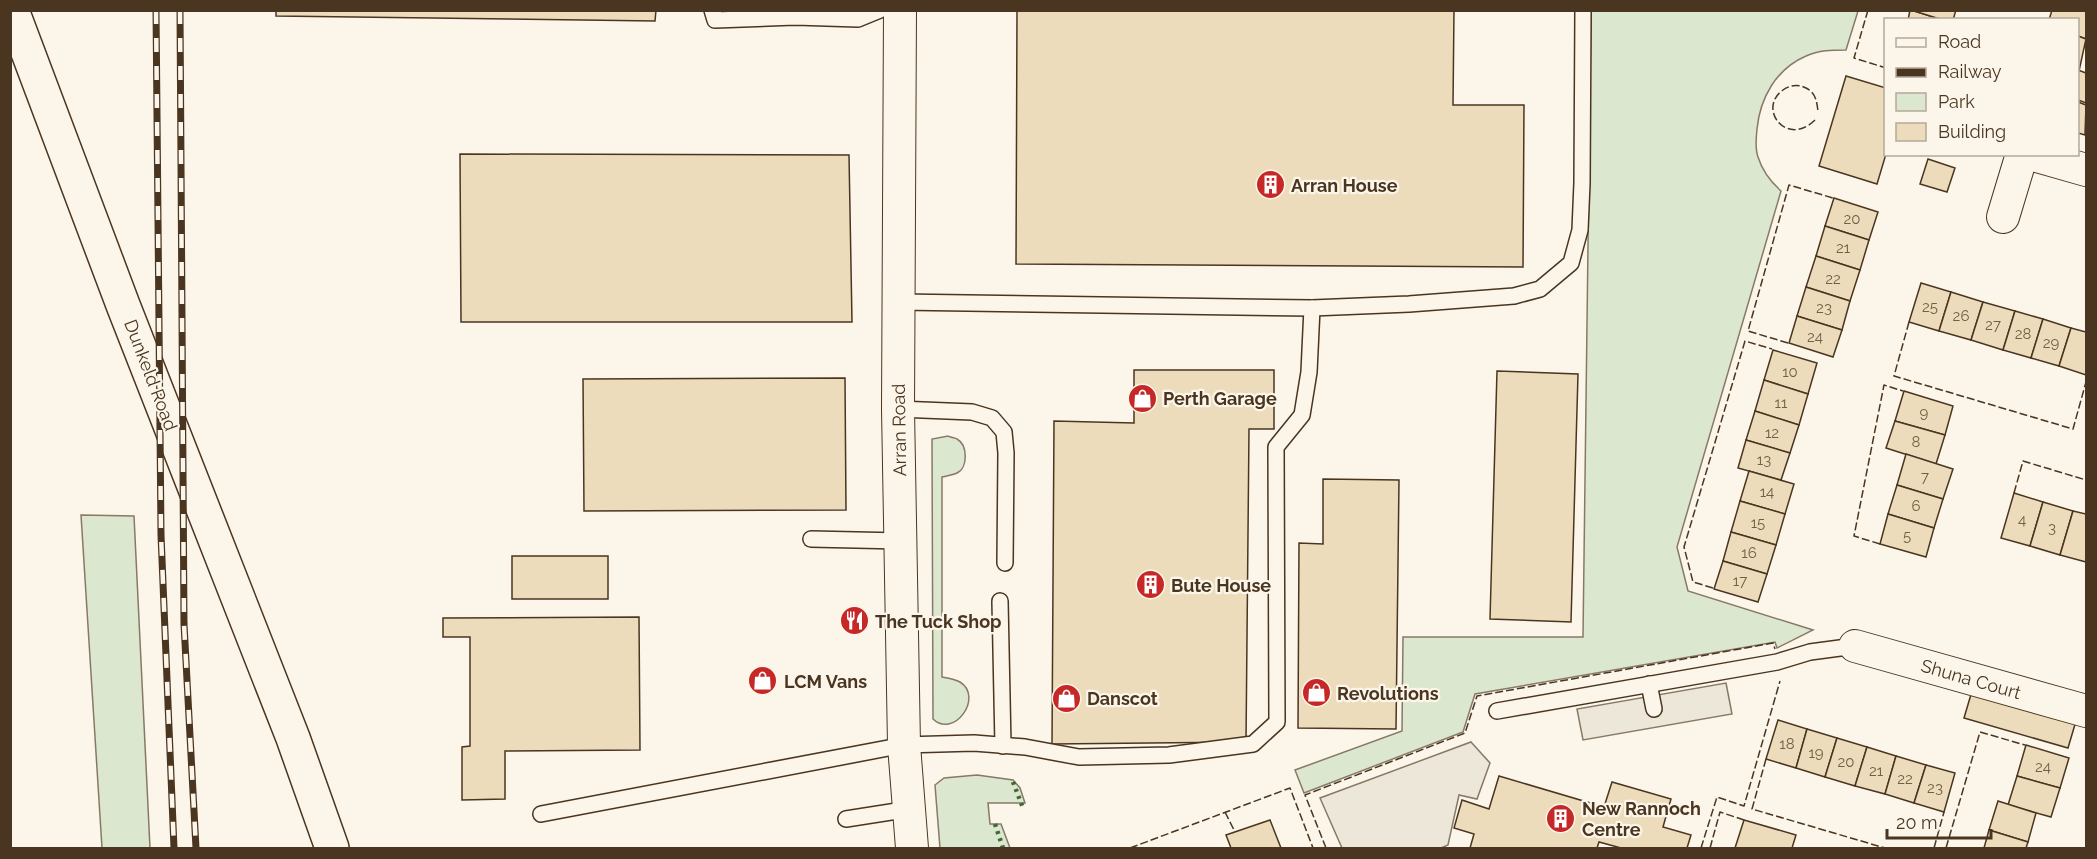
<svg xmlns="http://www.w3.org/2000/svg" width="2097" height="859" font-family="Raleway,sans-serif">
<rect width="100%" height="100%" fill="#fbf6e9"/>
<g fill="#dce7d0" stroke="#887966" stroke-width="1.5">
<path d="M1591 11H1858L1846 50C1832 50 1819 50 1806 56 1776 69 1760 98 1757 129 1756 138 1755 149 1758 157 1762 170 1771 182 1781 191L1677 547 1688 591 1813 630 1777 648 1775 642 1475 694 1463 732 1304 793 1295 770 1402 731 1403 637H1583Z"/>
<path d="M948 436C949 437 956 438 957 439 968 445 968 468 957 473 953 475 946 476 942 477V677C948 678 955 679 960 682 984 697 954 739 933 719L932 439Z"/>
<path d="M81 515 134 516 150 848H102Z"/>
<path d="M977 775 1013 780 1020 788 1025 803H988L990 824H1001L1010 848H940L935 785 944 778Z"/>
</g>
<g fill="#ede7d9" stroke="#887966" stroke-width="1.5">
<path d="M1726 683 1732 714 1583 740 1577 709Z"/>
<path d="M1471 742 1490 763 1477 799 1459 795 1448 845 1441 848H1342L1320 798Z"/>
</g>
<g fill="#ecdcbc" stroke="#4a3520" stroke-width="1.5">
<path d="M276 10H656L655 21 276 16Z"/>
<path d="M1017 10H1454L1453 105H1524L1523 267 1016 264Z"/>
<path d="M1910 10H1911L1943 20H1908Z"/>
<path d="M1911 10H1956L1953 20H1943Z"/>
<path d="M2052 10H2086V39L2078 36V20H2049Z"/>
<path d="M2078 36 2086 39 2079 71 2078 70Z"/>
<path d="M2078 70 2086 73V103L2078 100Z"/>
<path d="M1846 76 1886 88V154L1877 184 1819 166Z"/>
<path d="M2078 102 2086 105 2085 135 2078 133Z"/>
<path d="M460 154 849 155 852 322H461Z"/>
<path d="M1928 159 1955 168 1947 192 1920 184Z"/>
<path d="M1834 198 1878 212 1869 240 1825 226Z"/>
<path d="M1825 226 1869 240 1860 270 1816 256Z"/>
<path d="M1816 256 1860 270 1850 301 1806 287Z"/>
<path d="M1921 283 1951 292 1939 331 1909 322Z"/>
<path d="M1806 287 1850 301 1842 330 1797 316Z"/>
<path d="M1951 292 1983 302 1971 340 1939 331Z"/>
<path d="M1983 302 2015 311 2003 350 1971 340Z"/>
<path d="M2015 311 2043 319 2031 358 2003 350Z"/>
<path d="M1797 316 1842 330 1833 357 1789 343Z"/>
<path d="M2043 319 2071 328 2059 366 2031 358Z"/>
<path d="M2071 328 2086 332V375L2059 366Z"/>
<path d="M1773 350 1817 363 1808 394 1764 380Z"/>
<path d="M1134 370H1274V429H1249L1246 742 1052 744 1054 421 1134 423Z"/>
<path d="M1497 371 1578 374 1571 622 1490 619Z"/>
<path d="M845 378 846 510 584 511 583 379Z"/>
<path d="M1764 380 1808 394 1799 425 1755 411Z"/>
<path d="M1904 391 1953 406 1945 435 1895 421Z"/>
<path d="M1755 411 1799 425 1790 453 1746 440Z"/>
<path d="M1895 421 1945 435 1936 464 1886 448Z"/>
<path d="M1746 440 1790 453 1781 480 1738 468Z"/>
<path d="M1906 454 1953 469 1943 499 1897 485Z"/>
<path d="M1749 471 1794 484 1785 514 1740 501Z"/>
<path d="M1323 479 1399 480 1396 729 1298 728 1299 543 1323 544Z"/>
<path d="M1897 485 1943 499 1934 528 1888 514Z"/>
<path d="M2014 493 2043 502 2030 546 2001 538Z"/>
<path d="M1740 501 1785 514 1776 545 1731 532Z"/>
<path d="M2043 502 2073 511 2060 555 2030 546Z"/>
<path d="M2073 511 2086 514V562L2060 555Z"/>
<path d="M1888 514 1934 528 1926 557 1880 544Z"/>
<path d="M1731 532 1776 545 1767 574 1723 561Z"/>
<rect x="512" y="556" width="96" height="43"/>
<path d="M1723 561 1767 574 1758 602 1714 589Z"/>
<path d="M847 613H861V630L847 631Z"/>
<path d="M639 617 640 750 505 751V799L462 800V747L470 746V637H443V618Z"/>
<path d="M1972 691 2076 721 2068 748 1964 718Z"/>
<path d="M1778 720 1807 729 1796 768 1766 759Z"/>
<path d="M1807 729 1837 738 1825 777 1796 768Z"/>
<path d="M1837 738 1867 747 1855 786 1825 777Z"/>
<path d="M2026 745 2069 758 2060 788 2017 776Z"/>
<path d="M1867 747 1896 756 1885 794 1855 786Z"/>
<path d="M1896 756 1926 765 1914 803 1885 794Z"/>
<path d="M1926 765 1955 773 1944 812 1914 803Z"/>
<path d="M1499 776 1604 807 1612 782 1671 799 1663 827 1691 835 1687 848H1621L1599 842 1597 848H1470L1474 834 1454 828 1462 800 1489 809Z"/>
<path d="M2017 776 2060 788 2051 817 2008 805Z"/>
<path d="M1998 801 2036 813 2028 842 1989 830Z"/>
<path d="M1270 820 1281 848H1231L1226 835Z"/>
<path d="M1744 820 1796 835 1792 848H1735Z"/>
<path d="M1989 830 2028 842 2026 848H1984Z"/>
</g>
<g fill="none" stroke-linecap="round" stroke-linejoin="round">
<defs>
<g id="lane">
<path d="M712 10 715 20 795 17 858 19 880 10"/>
<path d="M899 302 1312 308 1409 304 1514 296 1540 289 1571 263 1580 230 1582 183 1583 10"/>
<path d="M898 409 972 412 992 418 1004 432 1006 453 1005 563"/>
<path d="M811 539 901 541"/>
<path d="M1000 601 1003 746"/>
<path d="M1649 684 1654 709"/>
<path d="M1497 711 1777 662 1810 652 1855 646"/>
<path d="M541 814 904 745 974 743 1025 747 1079 757 1169 755 1253 744 1277 722 1276 447 1302 415 1309 372 1312 308"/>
<path d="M846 819 910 809"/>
</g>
<g id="street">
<path d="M900 10 898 409 904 745 912 848"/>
<path d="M2030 154 2086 170"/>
<path d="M2003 217 2022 154"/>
<path d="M1855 646 2086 711"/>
</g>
<path id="primary" d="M12 10 123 305 293 738 332 848"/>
</defs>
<use href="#lane" stroke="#4a3520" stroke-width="18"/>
<use href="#street" stroke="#4a3520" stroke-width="34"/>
<use href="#primary" stroke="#4a3520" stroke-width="36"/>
<use href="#lane" stroke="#fbf6e9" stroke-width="15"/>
<use href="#street" stroke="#fbf6e9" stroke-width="32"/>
<use href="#primary" stroke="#fbf6e9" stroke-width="33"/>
<defs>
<g id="rail">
<path d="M156 10 161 535 174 848"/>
<path d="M180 10 184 624 196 848"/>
</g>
</defs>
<use href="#rail" stroke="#4a3520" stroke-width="7"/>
<use href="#rail" stroke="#fbf6e9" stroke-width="4.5" stroke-dasharray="14" stroke-linecap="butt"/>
<g stroke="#436837" stroke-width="4.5" stroke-dasharray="3 4.5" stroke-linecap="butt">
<path d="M1013 782 1023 808"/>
<path d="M995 824 1003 848"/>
</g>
<g stroke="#4a3520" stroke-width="1.5" stroke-dasharray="8 3" stroke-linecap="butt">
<path d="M1868 10 1854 58 1886 68"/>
<path d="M1815 120C1786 148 1757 108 1783 90 1790 85 1798 84 1806 88 1816 93 1817 102 1818 112"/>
<path d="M1909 322 1894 376 2073 429 2086 382"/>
<path d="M1788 343 1748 331 1789 185 1833 198"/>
<path d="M2014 493 2023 461 2086 480"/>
<path d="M1880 544 1854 536 1884 385 1903 391"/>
<path d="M1713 588 1693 582 1684 547 1745 341 1772 349"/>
<path d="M1766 759 1752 809 1885 848"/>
<path d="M1225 812 1235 832"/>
<path d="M1130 848 1290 788 1313 848"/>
<path d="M1326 848 1305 795 1465 733 1477 696 1773 643 1775 649"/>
<path d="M1701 848 1717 797 1744 806 1780 681"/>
<path d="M1710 848 1720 812 1744 820"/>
<path d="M1934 848 1944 812"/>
<path d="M1946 848 1980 732 2025 745"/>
</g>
</g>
<defs>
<symbol id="building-disc" viewBox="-11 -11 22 22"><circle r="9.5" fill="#c62828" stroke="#fbf6e9"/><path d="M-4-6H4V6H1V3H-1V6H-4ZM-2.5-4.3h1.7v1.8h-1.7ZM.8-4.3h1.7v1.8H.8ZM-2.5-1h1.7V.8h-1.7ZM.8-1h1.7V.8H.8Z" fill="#fff"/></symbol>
<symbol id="shop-disc" viewBox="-11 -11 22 22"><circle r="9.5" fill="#c62828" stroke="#fbf6e9"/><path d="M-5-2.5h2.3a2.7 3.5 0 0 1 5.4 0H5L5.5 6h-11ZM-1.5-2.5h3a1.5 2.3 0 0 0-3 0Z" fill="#fff"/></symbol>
<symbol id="restaurant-disc" viewBox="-11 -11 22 22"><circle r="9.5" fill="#c62828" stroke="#fbf6e9"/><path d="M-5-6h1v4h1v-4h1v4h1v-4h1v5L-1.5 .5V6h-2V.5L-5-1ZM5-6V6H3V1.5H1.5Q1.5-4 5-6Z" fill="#fff"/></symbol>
</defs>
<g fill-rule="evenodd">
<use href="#building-disc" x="1254" y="168" width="33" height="33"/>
<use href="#shop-disc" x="1126" y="382" width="33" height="33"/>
<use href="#building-disc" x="1134" y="568" width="33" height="33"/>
<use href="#restaurant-disc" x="838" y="604" width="33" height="33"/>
<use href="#shop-disc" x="746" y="664" width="33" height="33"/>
<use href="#shop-disc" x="1300" y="676" width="33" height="33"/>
<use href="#shop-disc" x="1050" y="682" width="33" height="33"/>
<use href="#building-disc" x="1544" y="802" width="33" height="33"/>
</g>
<g text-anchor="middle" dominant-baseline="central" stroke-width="4.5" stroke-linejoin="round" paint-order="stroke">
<g font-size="15" fill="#725f47">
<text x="1852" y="219">20</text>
<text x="1843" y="248">21</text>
<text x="1833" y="279">22</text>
<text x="1930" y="307">25</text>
<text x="1824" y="308">23</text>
<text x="1961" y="316">26</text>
<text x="1993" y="325">27</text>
<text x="2023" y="334">28</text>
<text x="1815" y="337">24</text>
<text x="2051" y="343">29</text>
<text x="1790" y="372">10</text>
<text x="1781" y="403">11</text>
<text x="1924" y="413">9</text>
<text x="1772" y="433">12</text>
<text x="1916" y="442">8</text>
<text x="1764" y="460">13</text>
<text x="1925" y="477">7</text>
<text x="1767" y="492">14</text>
<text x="1916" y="506">6</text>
<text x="2022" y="520">4</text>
<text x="1758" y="523">15</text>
<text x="2052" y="528">3</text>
<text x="1907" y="536">5</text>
<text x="1749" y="553">16</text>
<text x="1740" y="581">17</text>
<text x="1787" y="744">18</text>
<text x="1816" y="753">19</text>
<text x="1846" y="762">20</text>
<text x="2043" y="767">24</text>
<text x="1876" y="771">21</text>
<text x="1905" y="779">22</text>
<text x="1935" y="788">23</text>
</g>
<g font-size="18" font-weight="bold" fill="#4a3520" stroke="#fbf6e9" text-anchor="start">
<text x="1291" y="185">Arran House</text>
<text x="1163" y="398">Perth Garage</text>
<text x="1171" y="585">Bute House</text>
<text x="875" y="621">The Tuck Shop</text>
<text x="784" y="681">LCM Vans</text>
<text x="1337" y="693">Revolutions</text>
<text x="1087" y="698">Danscot</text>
<text x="1582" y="808">New Rannoch<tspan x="1582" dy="21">Centre</tspan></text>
</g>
<g font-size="18" fill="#4a3520" stroke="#fbf6e9">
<text transform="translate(151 375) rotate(69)">Dunkeld Road</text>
<text transform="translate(899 430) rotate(-91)">Arran Road</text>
<text transform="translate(1971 679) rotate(16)">Shuna Court</text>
</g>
</g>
<rect width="2097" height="859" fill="none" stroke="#4a3520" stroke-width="24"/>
<rect x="1884" y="18" width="195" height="138" fill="#fbf6e9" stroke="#b4a999" stroke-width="1.5"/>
<rect x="1896" y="38" width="30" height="9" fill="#fbf6e9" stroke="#b4a999" stroke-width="1.5"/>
<text x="1938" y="48" font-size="18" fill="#4a3520">Road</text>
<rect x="1896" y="68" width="30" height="9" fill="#4a3520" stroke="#b4a999" stroke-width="1.5"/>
<text x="1938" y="78" font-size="18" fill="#4a3520">Railway</text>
<rect x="1896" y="93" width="30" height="18" fill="#dce7d0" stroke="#b4a999" stroke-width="1.5"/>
<text x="1938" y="108" font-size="18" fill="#4a3520">Park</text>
<rect x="1896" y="123" width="30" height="18" fill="#ecdcbc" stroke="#b4a999" stroke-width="1.5"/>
<text x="1938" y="138" font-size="18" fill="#4a3520">Building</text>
<path d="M1887 829v9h104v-9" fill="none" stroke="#4a3520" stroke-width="3"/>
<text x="1896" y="829" font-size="18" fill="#4a3520" stroke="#fbf6e9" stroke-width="4.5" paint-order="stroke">20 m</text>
</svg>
